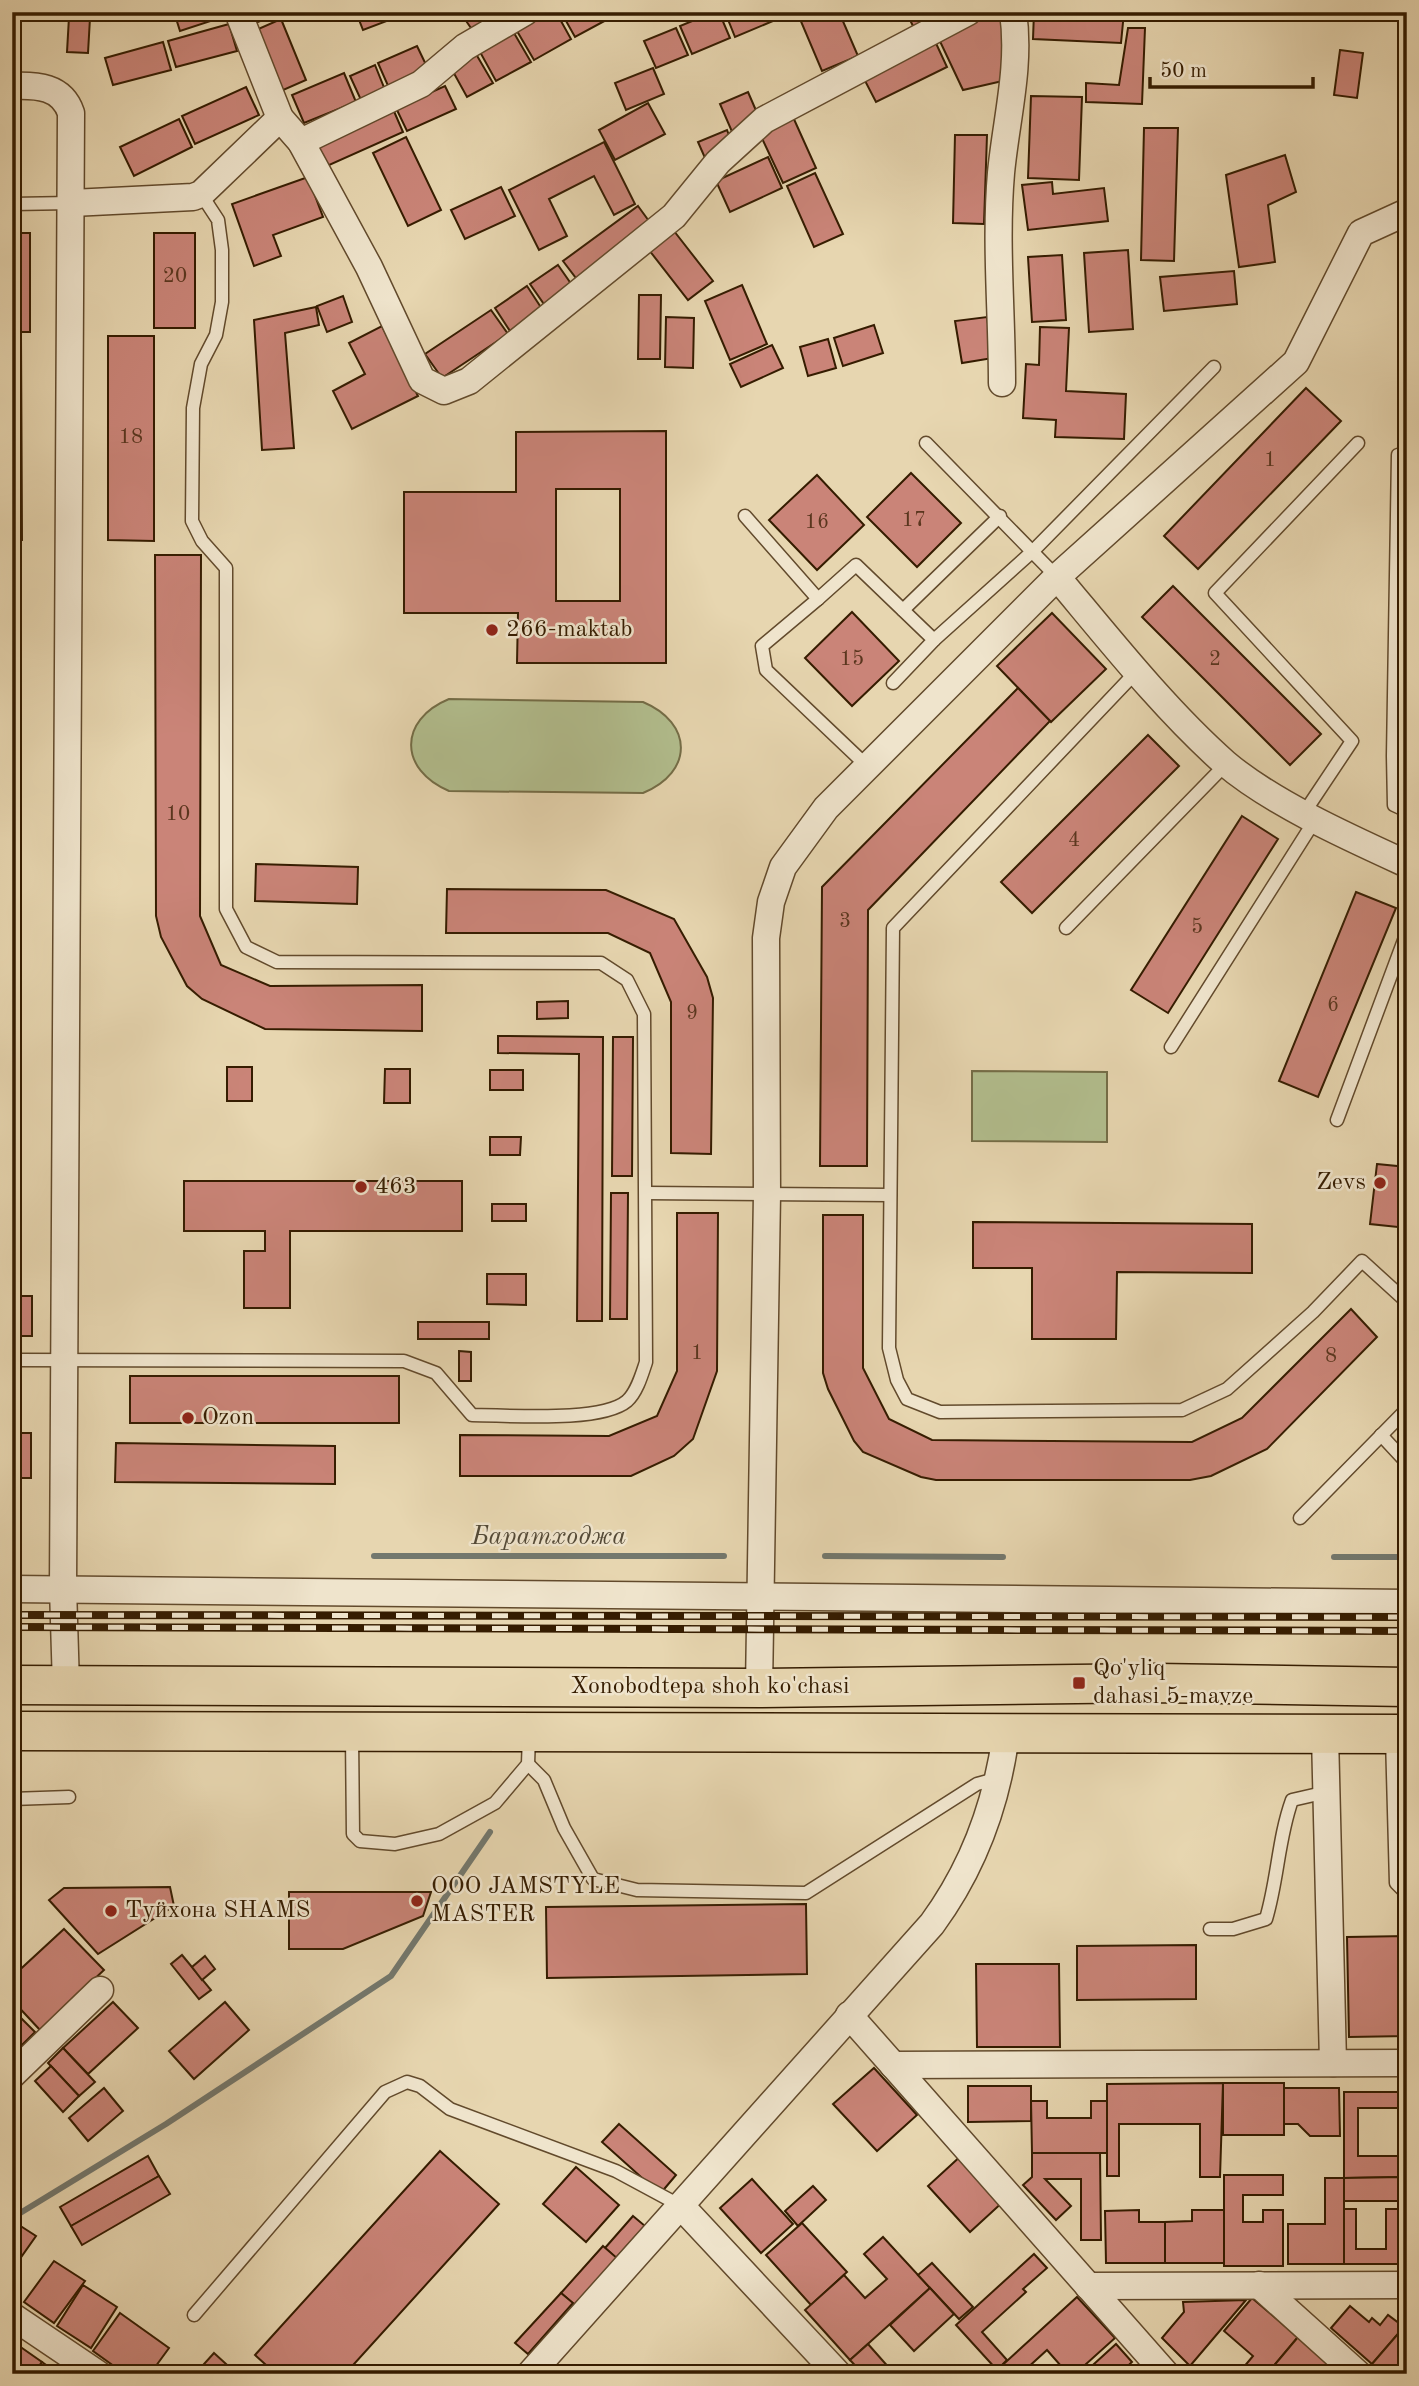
<svg xmlns="http://www.w3.org/2000/svg" width="1419" height="2386" font-family="'Old Standard TT',serif">
<rect width="100%" height="100%" fill="#e7d6b0"/>
<filter id="stains"><feTurbulence type="fractalNoise" baseFrequency=".00286" numOctaves="4"/><feColorMatrix values="0 0 0 0 .2 0 0 0 0 .09 0 0 0 0 .02 0 0 0 .5 -.17"/></filter>
<radialGradient id="worn" r=".72"><stop offset=".6" stop-color="#630" stop-opacity="0"/><stop offset="1" stop-color="#630" stop-opacity=".3"/></radialGradient>
<g fill="#b2be8e" stroke="#746d47" stroke-width="2">
<path d="M449 699 643 702C693 723 694 772 643 793L449 791C399 770 398 720 449 699Z"/>
<path d="M972 1071 1107 1072V1142L972 1141Z"/>
</g>
<g fill="none" stroke-linecap="round" stroke-linejoin="round">
<g stroke="#73786e" stroke-width="6">
<path d="M374 1556H724"/>
<path d="M825 1556 1003 1557"/>
<path d="M1334 1557H1407"/>
<path d="M12 2218 166 2124 391 1976 490 1832"/>
</g>
</g>
<g fill="#ca8478" stroke="#351c00" stroke-width="2" fill-rule="evenodd">
<path d="M174 12H224L226 16 180 31Z"/>
<path d="M251 12H285L255 23Z"/>
<path d="M356 12H399L400 16 363 30Z"/>
<path d="M466 12H502L473 31 462 15Z"/>
<path d="M550 12H556L571 39 534 60 517 31Z"/>
<path d="M561 12H607L610 18 575 37Z"/>
<path d="M714 12H719L730 38 692 54 680 26Z"/>
<path d="M725 12H785L787 15 735 37Z"/>
<path d="M797 12H839L858 56 822 71Z"/>
<path d="M906 12H964L917 34Z"/>
<path d="M986 12H1002L1007 80 963 90 937 35Z"/>
<path d="M1034 12H1124L1121 43 1033 39Z"/>
<path d="M69 17 90 18 88 53 67 52Z"/>
<path d="M281 19 306 80 281 91 256 30Z"/>
<path d="M229 24 237 51 176 67 168 41Z"/>
<path d="M676 28 688 55 656 68 644 41Z"/>
<path d="M1128 28H1145L1142 104 1086 102V83L1119 85Z"/>
<path d="M514 33 531 62 496 81 480 52Z"/>
<path d="M934 39 947 67 876 102 862 75Z"/>
<path d="M163 42 171 70 113 85 105 58Z"/>
<path d="M417 46 429 71 389 88 378 63Z"/>
<path d="M1340 50 1363 53 1357 98 1334 95Z"/>
<path d="M476 54 493 83 467 97 451 68Z"/>
<path d="M375 65 385 90 361 100 350 76Z"/>
<path d="M653 68 664 94 626 110 615 83Z"/>
<path d="M344 73 356 102 304 123 292 95Z"/>
<path d="M445 86 456 109 407 131 396 108Z"/>
<path d="M246 87 259 115 195 144 182 116Z"/>
<path d="M748 92 761 122 733 134 720 104Z"/>
<path d="M1031 96 1082 97 1079 180 1028 178Z"/>
<path d="M648 103 665 134 615 160 599 130Z"/>
<path d="M393 109 403 132 327 166 316 143Z"/>
<path d="M793 117 816 168 783 183 759 132Z"/>
<path d="M179 119 192 147 134 176 120 147Z"/>
<path d="M1144 128H1178L1174 261 1141 260Z"/>
<path d="M727 130 733 146 705 158 698 142Z"/>
<path d="M955 135H987L984 224 953 223Z"/>
<path d="M406 137 441 210 408 226 373 153Z"/>
<path d="M604 142 635 204 614 215 594 176 549 199 567 236 539 250 509 190Z"/>
<path d="M1285 155 1296 192 1268 205 1275 262 1239 267 1226 175Z"/>
<path d="M768 157 782 188 730 212 716 181Z"/>
<path d="M815 173 843 234 814 247 787 186Z"/>
<path d="M308 177 323 217 273 235 281 256 254 266 232 204Z"/>
<path d="M1052 182 1053 194 1104 188 1108 221 1028 230 1022 185Z"/>
<path d="M501 187 515 216 465 239 451 210Z"/>
<path d="M638 206 654 228 579 282 563 261Z"/>
<path d="M674 231 713 281 688 300 649 250Z"/>
<rect x="12" y="233" width="18" height="99"/>
<rect x="154" y="233" width="41" height="95"/>
<path d="M1128 250 1133 329 1089 332 1084 253Z"/>
<path d="M1062 255 1066 320 1032 322 1028 257Z"/>
<path d="M558 265 574 288 546 307 530 284Z"/>
<path d="M1234 271 1237 304 1164 311 1160 277Z"/>
<path d="M742 285 767 344 730 360 705 301Z"/>
<path d="M527 286 542 309 510 331 495 308Z"/>
<path d="M639 295H661L660 359H638Z"/>
<path d="M343 296 352 322 327 332 317 306Z"/>
<path d="M316 307 319 325 285 333 294 448 262 450 254 320Z"/>
<path d="M491 310 508 334 442 378 425 354Z"/>
<path d="M666 317 694 318 693 368 665 367Z"/>
<path d="M987 317 993 358 962 363 955 321Z"/>
<path d="M874 325 883 353 843 366 834 338Z"/>
<path d="M382 326 418 396 352 429 333 391 365 374 349 343Z"/>
<path d="M1040 327 1069 328 1066 391 1126 394 1124 439 1055 437 1056 420 1023 418 1026 364 1039 365Z"/>
<path d="M108 336H154V541L108 540Z"/>
<path d="M12 337H21L22 540H12Z"/>
<path d="M828 339 836 368 808 376 800 347Z"/>
<path d="M772 345 783 368 741 387 730 364Z"/>
<path d="M1306 388 1341 421 1198 569 1164 536Z"/>
<path d="M666 431V663H517L518 613H404V492H516V432ZM556 489H620V601H556Z"/>
<path d="M911 473 961 523 917 567 867 517Z"/>
<path d="M817 475 864 525 817 570 769 520Z"/>
<path d="M155 555H201L200 916 221 965 270 986 422 985V1031L265 1029 202 999 187 986 161 937 156 916Z"/>
<path d="M1173 586 1321 734 1290 765 1142 617Z"/>
<path d="M852 612 899 661 852 706 805 658Z"/>
<path d="M1052 613 1106 669 1051 722 997 666Z"/>
<path d="M1018 688 1050 721 868 910 867 1166H820L822 887Z"/>
<path d="M1148 735 1179 766 1032 913 1001 882Z"/>
<path d="M1242 816 1278 839 1168 1013 1131 990Z"/>
<path d="M256 864 358 867 357 904 255 901Z"/>
<path d="M447 889 606 890 674 919 707 977 713 998 711 1154 671 1153V1002L650 953 608 933H446Z"/>
<path d="M1356 892 1396 908 1318 1097 1279 1081Z"/>
<path d="M568 1001V1018L537 1019V1002Z"/>
<path d="M498 1036 603 1037 602 1321H577L579 1054 498 1053Z"/>
<path d="M613 1037H633L632 1176H612Z"/>
<rect x="227" y="1067" width="25" height="34"/>
<path d="M385 1069H410V1103H384Z"/>
<rect x="490" y="1070" width="33" height="20"/>
<path d="M490 1137H521L520 1155H490Z"/>
<path d="M1377 1164 1407 1167V1228L1370 1224Z"/>
<path d="M184 1181H462V1231H290V1308H244V1251H265V1231H184Z"/>
<path d="M611 1193H628L627 1319H610Z"/>
<rect x="492" y="1204" width="34" height="17"/>
<path d="M677 1213H718L717 1371 693 1439 674 1456 631 1476H460V1435L609 1436 657 1416 677 1371Z"/>
<path d="M823 1215H863V1368L889 1419 932 1440 1192 1442 1242 1418 1351 1309 1377 1337 1267 1449 1211 1476 1190 1480H936L921 1477 863 1452 854 1441 828 1389 823 1373Z"/>
<path d="M973 1222 1252 1224V1273L1117 1272 1116 1339H1032V1268H973Z"/>
<path d="M487 1274H526V1305L487 1304Z"/>
<path d="M13 1296H32V1336H12Z"/>
<rect x="418" y="1322" width="71" height="17"/>
<path d="M459 1351 471 1352V1381H459Z"/>
<rect x="130" y="1376" width="269" height="47"/>
<rect x="12" y="1433" width="19" height="45"/>
<path d="M116 1443 335 1446V1484L115 1482Z"/>
<path d="M170 1887 174 1906 98 1954 49 1900 64 1888Z"/>
<path d="M289 1892H431L423 1916 343 1949H289Z"/>
<path d="M806 1904 807 1974 547 1978 546 1907Z"/>
<path d="M64 1929 104 1970 40 2030 12 2000V1977Z"/>
<path d="M1407 1936V2036L1349 2037 1347 1937Z"/>
<path d="M1196 1945V1999L1077 2000V1946Z"/>
<path d="M182 1955 211 1990 199 1999 171 1964Z"/>
<path d="M205 1956 215 1969 202 1980 192 1967Z"/>
<path d="M976 1964H1059L1060 2047H977Z"/>
<path d="M113 2002 138 2028 88 2074 63 2048Z"/>
<path d="M225 2002 249 2030 194 2079 169 2051Z"/>
<path d="M12 2009 35 2032 12 2055Z"/>
<path d="M63 2048 95 2082 79 2096 48 2063Z"/>
<path d="M51 2066 79 2096 63 2112 35 2081Z"/>
<path d="M874 2068 917 2115 877 2151 833 2104Z"/>
<rect x="1223" y="2083" width="61" height="52"/>
<path d="M1223 2083 1220 2177H1200V2124H1119V2176H1107V2084Z"/>
<path d="M968 2086H1031V2121L968 2122Z"/>
<path d="M104 2088 123 2111 88 2141 69 2118Z"/>
<path d="M1284 2088H1339L1340 2136H1310L1298 2124H1284Z"/>
<path d="M1344 2092H1402V2108H1358V2156H1403V2177L1344 2178Z"/>
<path d="M1031 2101H1047V2118H1091V2101H1107V2153H1032Z"/>
<path d="M619 2124 676 2175 660 2194 602 2142Z"/>
<path d="M440 2151 499 2204 345 2374H276L255 2355Z"/>
<path d="M1032 2153H1100L1101 2240H1081V2179H1045L1071 2206 1056 2220 1023 2185 1032 2177Z"/>
<path d="M963 2154 1005 2200 970 2232 928 2186Z"/>
<path d="M148 2156 159 2176 71 2226 60 2207Z"/>
<path d="M576 2167 619 2205 586 2242 543 2204Z"/>
<path d="M1224 2175H1283V2195H1243V2222H1263V2210H1283V2266H1224Z"/>
<path d="M159 2176 170 2194 82 2245 71 2226Z"/>
<rect x="1403" y="2177" width="4" height="89"/>
<path d="M1403 2177V2201H1344V2178Z"/>
<path d="M1325 2178H1344V2264H1288V2224H1325Z"/>
<path d="M752 2179 793 2224 761 2253 720 2208Z"/>
<path d="M813 2186 826 2200 798 2226 785 2211Z"/>
<path d="M1344 2209H1356V2249H1386V2209H1400V2264H1344Z"/>
<path d="M1139 2210V2222H1165V2263H1106L1105 2211Z"/>
<path d="M1192 2210H1224V2263H1165V2222L1192 2221Z"/>
<path d="M633 2216 645 2226 616 2258 605 2248Z"/>
<path d="M802 2223 847 2272 811 2305 766 2255Z"/>
<path d="M19 2225 36 2236 12 2270V2235Z"/>
<path d="M883 2237 930 2288 850 2360 805 2310 844 2275 865 2298 887 2279 864 2254Z"/>
<path d="M603 2246 618 2259 576 2306 561 2293Z"/>
<path d="M1034 2254 1047 2268 1023 2289 1026 2292 982 2332 1007 2360 997 2370 956 2325Z"/>
<path d="M54 2261 85 2281 54 2323 24 2302Z"/>
<path d="M932 2263 973 2307 959 2319 918 2275Z"/>
<path d="M83 2285 117 2307 91 2348 57 2326Z"/>
<path d="M930 2288 954 2314 914 2351 890 2325Z"/>
<path d="M561 2293 573 2303 528 2354 515 2343Z"/>
<path d="M1077 2297 1115 2338 1075 2374H1068L1047 2350 1024 2371 1026 2374H1001L997 2370Z"/>
<path d="M1252 2298 1298 2337 1267 2374H1238L1253 2356 1224 2331Z"/>
<path d="M1246 2300 1190 2366 1162 2338 1184 2312 1183 2302Z"/>
<path d="M1350 2306 1369 2322 1372 2318 1380 2325 1388 2315 1404 2327 1372 2364 1331 2328Z"/>
<path d="M120 2313 169 2348 150 2374H125L93 2351Z"/>
<path d="M1403 2328 1407 2332V2374H1384L1372 2364Z"/>
<path d="M1298 2337 1339 2372 1267 2374Z"/>
<path d="M12 2341 42 2362 34 2374H12Z"/>
<path d="M868 2344 891 2370 887 2374H863L850 2360Z"/>
<path d="M1116 2344 1132 2362 1119 2374H1083Z"/>
<path d="M214 2353 237 2374H195Z"/>
<path d="M42 2362 59 2374H34Z"/>
</g>
<g fill="none" stroke-linecap="round" stroke-linejoin="round">
<defs>
<g id="lane">
<path d="M12 204 71 203"/>
<path d="M926 443 1057 577"/>
<path d="M1407 452 1398 455 1393 756 1394 805 1407 811"/>
<path d="M745 516 818 599 762 646 766 670 867 766"/>
<path d="M818 599 856 565 934 640 893 683"/>
<path d="M903 610 1000 516"/>
<path d="M934 640 1033 551 1214 367"/>
<path d="M1137 671 893 928 889 1348 897 1380 907 1399 940 1412 1182 1410 1227 1389 1313 1312 1362 1261 1407 1302"/>
<path d="M1304 813 1352 741 1215 593 1358 443"/>
<path d="M1066 928 1226 764"/>
<path d="M1171 1047 1315 820"/>
<path d="M1337 1120 1407 932"/>
<path d="M646 1193 890 1195"/>
<path d="M12 1360 404 1361 436 1373 472 1415C508 1415 601 1423 627 1401 637 1392 642 1374 646 1362L644 1014 627 980 601 963 277 962 246 947 226 909V568L202 541 192 521 193 408 201 364 216 335 222 302V250L218 220 201 194"/>
<path d="M1381 1435 1407 1463"/>
<path d="M1300 1518 1407 1409"/>
<path d="M352 1736 353 1834 360 1841 395 1844 439 1834 495 1803 528 1764 529 1735"/>
<path d="M1392 1738 1396 1883 1407 1894"/>
<path d="M528 1764 544 1780 564 1828 593 1879 637 1890 806 1893 977 1784 999 1778"/>
<path d="M12 1799 69 1797"/>
<path d="M1210 1929H1233L1266 1919C1278 1879 1278 1839 1292 1800L1327 1792"/>
<path d="M194 2315 385 2092 407 2082 420 2086 450 2109 616 2171 681 2206"/>
</g>
<g id="street">
<path d="M238 12 280 118 301 142 369 267 422 380 444 391 469 381 674 216 718 162 764 120 968 12"/>
<path d="M12 86C37 85 62 86 71 113L63 1588 66 1686"/>
<path d="M301 142 421 84 465 47 525 12"/>
<path d="M72 203 193 197 201 194 280 118"/>
<path d="M1002 383C1002 313 995 242 1001 173 1006 120 1021 66 1013 12"/>
<path d="M1057 577C1109 639 1165 710 1225 763 1272 803 1350 838 1407 864"/>
<path d="M12 1589 1407 1603"/>
<path d="M759 1688 767 1194 766 938 771 902 783 867 826 808 1057 577 1296 362 1361 233 1407 212"/>
<path d="M1325 1735 1333 2063"/>
<path d="M849 2015 1166 2374"/>
<path d="M893 2065 1407 2063"/>
<path d="M12 2075 100 1990"/>
<path d="M681 2206 838 2374"/>
<path d="M1259 2285 1358 2374"/>
<path d="M1088 2286 1407 2285"/>
<path d="M12 2316 98 2374"/>
<path d="M530 2374 932 1924C973 1868 997 1803 1006 1734"/>
</g>
<g id="highway">
<path d="M12 1685 759 1688 1156 1683 1407 1687"/>
<path d="M12 1731 1407 1734"/>
</g>
</defs>
<use href="#lane" stroke="#624a2c" stroke-width="15"/>
<use href="#street" stroke="#624a2c" stroke-width="29"/>
<use href="#highway" stroke="#351c00" stroke-width="41"/>
<use href="#lane" stroke="#efe4cc" stroke-width="12"/>
<use href="#street" stroke="#efe4cc" stroke-width="26"/>
<use href="#highway" stroke="#e7d6b0" stroke-width="38"/>
<defs>
<g id="rail">
<path d="M12 1615 1407 1617"/>
<path d="M12 1627 1407 1631"/>
</g>
</defs>
<use href="#rail" stroke="#351c00" stroke-width="8"/>
<use href="#rail" stroke="#efe4cc" stroke-width="5" stroke-dasharray="16" stroke-linecap="butt"/>
</g>
<g fill="#8f2418" stroke="#efe4cc" stroke-width="2.5">
<circle cx="492" cy="630" r="7"/>
<circle cx="1380" cy="1183" r="7"/>
<circle cx="361" cy="1187" r="7"/>
<circle cx="188" cy="1418" r="7"/>
<rect x="1072" y="1676" width="14" height="14" rx="3.5"/>
<circle cx="417" cy="1901" r="7"/>
<circle cx="111" cy="1911" r="7"/>
</g>
<g text-anchor="middle" dominant-baseline="central" stroke-width="5" stroke-linejoin="round" paint-order="stroke">
<g font-size="21" fill="#5a361e">
<text x="175" y="276">20</text>
<text x="131" y="437">18</text>
<text x="1270" y="460">1</text>
<text x="914" y="520">17</text>
<text x="817" y="522">16</text>
<text x="852" y="659">15</text>
<text x="1215" y="659">2</text>
<text x="178" y="814">10</text>
<text x="1074" y="840">4</text>
<text x="845" y="921">3</text>
<text x="1197" y="927">5</text>
<text x="1333" y="1005">6</text>
<text x="692" y="1013">9</text>
<text x="697" y="1353">1</text>
<text x="1331" y="1356">8</text>
</g>
<g font-size="24" fill="#351c00" stroke="#efe4cc" text-anchor="start">
<text x="506" y="630">266-maktab</text>
<text x="1366" y="1183" text-anchor="end">Zevs</text>
<text x="375" y="1187">463</text>
<text x="202" y="1418">Ozon</text>
<text x="1093" y="1669">Qo'yliq<tspan x="1093" dy="28">dahasi 5-mavze</tspan></text>
<text x="431" y="1887">OOO JAMSTYLE<tspan x="431" dy="28">MASTER</tspan></text>
<text x="125" y="1911">Туйхона SHAMS</text>
</g>
<g font-size="24" fill="#351c00" stroke="#efe4cc">
<text x="710" y="1687">Xonobodtepa shoh ko'chasi</text>
</g>
<g font-size="26" font-style="italic" fill="#544a37" stroke="#efe4cc">
<text x="549" y="1537">Баратходжа</text>
</g>
</g>
<rect width="1419" height="2386" fill="none" stroke="#e7d6b0" stroke-width="42"/>
<rect x="14" y="14" width="1391" height="2358" fill="none" stroke="#351c00" stroke-width="3.5"/>
<rect x="21" y="21" width="1377" height="2344" fill="none" stroke="#351c00" stroke-width="2"/>
<path d="M1150 77v10h163v-10" fill="none" stroke="#351c00" stroke-width="3.5"/>
<text x="1160" y="77" font-size="21" fill="#351c00" stroke="#efe4cc" stroke-width="5" paint-order="stroke">50 m</text>
<rect width="100%" height="100%" filter="url(#stains)"/>
<rect width="100%" height="100%" fill="url(#worn)"/>
</svg>
